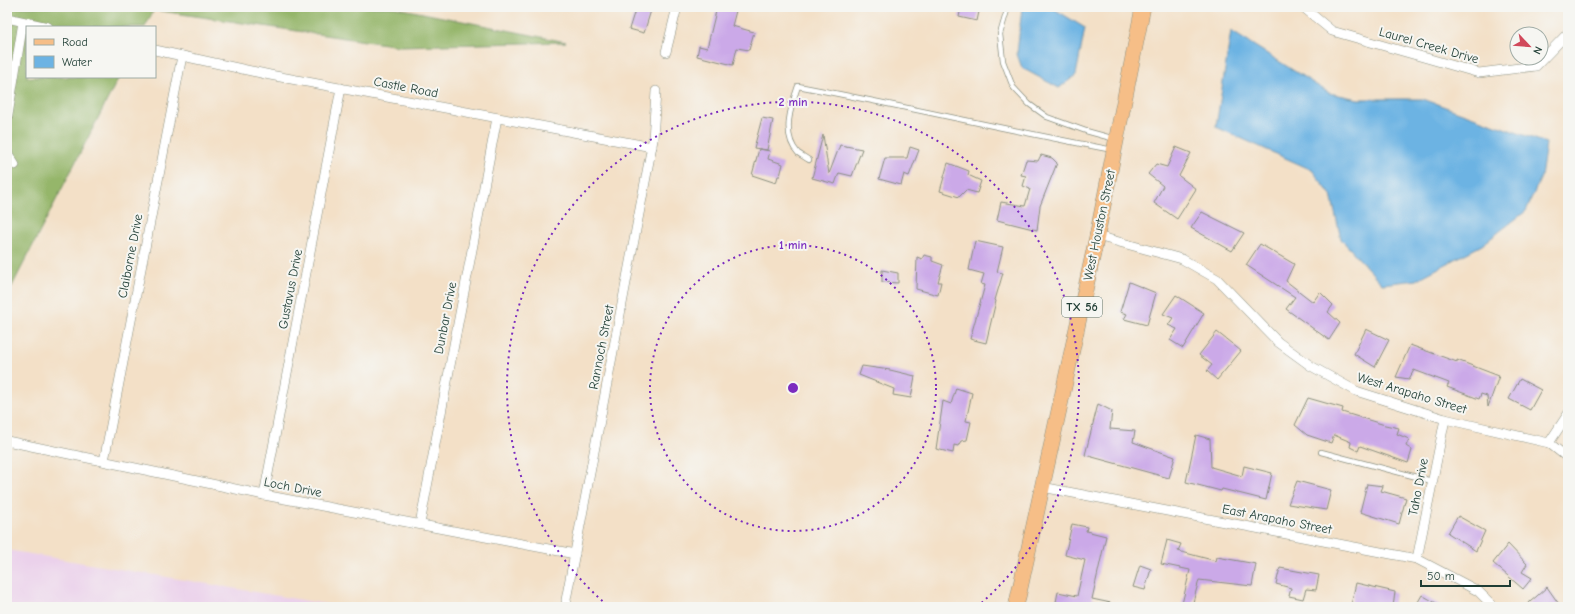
<svg xmlns="http://www.w3.org/2000/svg" width="1575" height="614" font-family="'Comic Neue',sans-serif">
<rect width="100%" height="100%" fill="#f6f6f2"/>
<filter id="ink" filterUnits="userSpaceOnUse"><feTurbulence type="fractalNoise" baseFrequency=".025" numOctaves="2"/><feDisplacementMap in="SourceGraphic" scale="8" xChannelSelector="R" yChannelSelector="G"/><feConvolveMatrix kernelMatrix="1 2 1 2 8 2 1 2 1" color-interpolation-filters="sRGB"/></filter>
<filter id="wash" filterUnits="userSpaceOnUse"><feTurbulence type="fractalNoise" baseFrequency=".012" numOctaves="4" result="noise"/><feDisplacementMap in="SourceGraphic" scale="16" xChannelSelector="R" yChannelSelector="G"/><feGaussianBlur stdDeviation="0.9" result="paint"/><feColorMatrix in="noise" values="0 0 0 0 0 0 0 0 0 0 0 0 0 0 0 0 0 1.4 0 .05"/><feComposite in="paint" operator="in"/></filter>
<g filter="url(#wash)">
<rect width="100%" height="100%" fill="#f3e0c7"/>
<path fill="#ebd1eb" d="M7 550 343 607H7Z"/>
<path fill="#95b66a" stroke="#5a7a4f" d="M7 7H393L566 42 399 46 154 10 145 27H27V77H119L7 296Z"/>
<g fill="#6cb3e3" stroke="#46788c">
<path d="M1022 7H1051L1085 28 1076 75 1059 88 1022 68 1017 54Z"/>
<path d="M1231 31 1329 93 1358 99H1423L1546 143 1541 177 1526 211 1482 245 1416 280 1382 284 1341 239 1331 195 1312 170 1216 127Z"/>
</g>
<g id="blocks">
<g fill="#cba9e8">
<path d="M636 7H652L644 33 629 29Z"/>
<path d="M717 7H737L732 26 754 32 749 50 737 48 733 65 697 56 699 46 707 48Z"/>
<path d="M961 7H980L977 21 959 17Z"/>
<path d="M762 118 773 120 767 150 754 148Z"/>
<path d="M823 135 829 174 840 145 862 149 852 176 839 173 835 184 812 178Z"/>
<path d="M910 147 919 150 909 176 904 174 901 185 879 179 885 158H907Z"/>
<path d="M1176 147 1191 153 1179 176 1196 189 1177 219 1154 203 1163 186 1148 174 1156 164 1167 167Z"/>
<path d="M759 149 770 151 768 159 783 164 780 176H778L776 183 752 175Z"/>
<path d="M1041 155 1052 158 1057 163 1040 206 1037 230 997 220 1001 202 1025 206 1030 189 1023 186 1026 176 1021 175 1026 160 1038 161Z"/>
<path d="M948 163 969 171 968 175 981 181 977 193 966 190 959 197 940 191Z"/>
<path d="M1202 212 1244 233 1232 251 1191 228Z"/>
<path d="M975 241 1003 247 997 272 1003 273 995 300 996 301 986 343 970 339 985 285 981 284 984 274 969 270Z"/>
<path d="M1260 244 1294 264 1286 281 1313 302 1320 292 1333 305 1328 312 1340 323 1329 340 1286 309 1295 297 1246 265Z"/>
<path d="M924 255 932 257V261L943 265 938 282H941L938 295 916 289 917 257 922 259Z"/>
<path d="M882 270 898 273V283L882 282Z"/>
<path d="M1129 282 1156 293 1147 325 1124 319 1127 314 1120 312Z"/>
<path d="M1176 295 1204 313 1183 348 1170 340 1177 329 1168 325 1173 318 1163 314Z"/>
<path d="M1366 329 1389 340 1375 367 1354 354Z"/>
<path d="M1217 332 1241 351 1217 380 1207 371 1212 365 1199 355Z"/>
<path d="M1410 345 1457 362V360L1499 376 1488 407 1487 396 1481 394 1479 399 1447 387 1449 383 1414 370 1409 379 1396 377Z"/>
<path d="M862 366 890 370 915 376 911 398 893 395 894 389 859 375Z"/>
<path d="M1520 379 1541 390 1530 410 1509 399Z"/>
<path d="M956 388 972 393 966 421 971 422 967 440 961 441 958 446 954 445 953 453 936 449 943 401 951 404Z"/>
<path d="M1308 398 1343 408 1342 412 1385 425 1399 428 1397 434 1409 439 1406 446 1412 450 1408 463 1360 446 1358 451 1350 447 1351 442 1334 435 1331 443 1307 435 1295 425Z"/>
<path d="M1098 404 1112 411 1110 429 1135 431 1133 442 1175 457 1169 478 1085 455Z"/>
<path d="M1196 435 1210 439 1211 467 1242 476 1244 466 1272 473 1266 500 1222 489 1221 491 1186 482Z"/>
<path d="M1297 481 1331 490 1326 510 1288 504Z"/>
<path d="M1367 484 1383 486 1381 491 1406 498 1399 524 1360 512Z"/>
<path d="M1458 516 1485 531 1476 551 1448 533Z"/>
<path d="M1072 524 1087 527 1086 531 1106 536 1092 599 1111 603V607H1078L1056 602 1058 592 1077 596 1085 560 1065 555Z"/>
<path d="M1167 540 1181 544 1178 551 1216 561 1217 557 1256 564 1252 586 1199 580 1192 606 1182 604 1190 570 1161 564Z"/>
<path d="M1508 544 1527 564 1522 572 1532 578 1523 589 1493 563Z"/>
<path d="M1140 565 1151 569 1145 590 1133 587Z"/>
<path d="M1280 568 1319 575 1316 590 1306 589 1303 599 1289 596 1291 588 1276 584Z"/>
<path d="M1356 583 1395 592 1393 607H1360L1351 605Z"/>
<path d="M1547 587 1561 607H1524L1537 596Z"/>
<path d="M1422 595 1443 607H1415Z"/>
</g>
</g>
</g>
<g filter="url(#ink)">
<use href="#blocks" fill-opacity="0" stroke="#898e7e" stroke-width="1"/>
<g fill="none" stroke-linecap="round" stroke-linejoin="round">
<defs>
<g id="lane">
<path d="M1008 7 1000 34 1003 61 1013 87 1029 104 1047 117 1086 131 1115 139"/>
<path d="M809 160C806 158 801 155 798 153 781 135 791 106 798 86 903 106 1007 130 1113 150"/>
<path d="M1321 452 1432 481"/>
</g>
<g id="street">
<path d="M1303 7 1332 31 1479 73 1536 66 1568 33"/>
<path d="M7 18 48 27"/>
<path d="M155 50 270 75 652 147"/>
<path d="M666 52 677 7"/>
<path d="M7 121 23 22"/>
<path d="M7 152 15 165"/>
<path d="M1097 236 1182 259 1217 279 1278 342 1311 366 1356 391 1445 419 1549 443 1568 458"/>
<path d="M7 441 264 495 575 554"/>
<path d="M1549 443 1568 414"/>
<path d="M104 461 182 56"/>
<path d="M1042 487 1417 559 1478 591 1494 607"/>
<path d="M264 495 341 88"/>
<path d="M420 524 497 118"/>
<path d="M1417 559 1445 419"/>
<path d="M568 607 566 600 653 140 656 91"/>
</g>
<path id="primary" d="M1016 607 1097 236 1143 7"/>
</defs>
<use href="#lane" stroke="#898e7e" stroke-width="6"/>
<use href="#street" stroke="#898e7e" stroke-width="10"/>
<use href="#primary" stroke="#898e7e" stroke-width="16"/>
<use href="#lane" stroke="#fff" stroke-width="4.5"/>
<use href="#street" stroke="#fff" stroke-width="9"/>
<use href="#primary" stroke="#f6be87" stroke-width="15"/>
</g>
</g>
<g fill="none" stroke="#7b2cbf" stroke-width="2" stroke-dasharray="2 4">
<circle cx="793" cy="388" r="143"/>
<path d="M607 605A286 286 0 1 1 979 605"/>
</g>
<g text-anchor="middle" dominant-baseline="central" stroke-width="4" stroke-linejoin="round" paint-order="stroke">
<rect fill="#f6f6f2" stroke="#60746d" stroke-width="1" x="1062" y="297" width="40" height="20" rx="3"/>
<g font-size="12" font-weight="bold" fill="#1f3d34">
<text x="1082" y="307">TX 56</text>
</g>
<g font-size="13" fill="#1f3d34" stroke="#f6f6f2">
<text transform="translate(1429 45) rotate(16)">Laurel Creek Drive</text>
<text transform="translate(406 87) rotate(11)">Castle Road</text>
<text transform="translate(1099 225) rotate(-78)">West Houston Street</text>
<text transform="translate(130 256) rotate(-79)">Claiborne Drive</text>
<text transform="translate(290 289) rotate(-79)">Gustavus Drive</text>
<text transform="translate(445 318) rotate(-79)">Dunbar Drive</text>
<text transform="translate(601 347) rotate(-79)">Rannoch Street</text>
<text transform="translate(1412 393) rotate(17)">West Arapaho Street</text>
<text transform="translate(293 487) rotate(11)">Loch Drive</text>
<text transform="translate(1418 487) rotate(-79)">Taho Drive</text>
<text transform="translate(1277 519) rotate(11)">East Arapaho Street</text>
</g>
</g>
<circle cx="793" cy="388" r="6" fill="#7b2cbf" stroke="#f6f6f2" stroke-width="2"/>
<g font-size="12" text-anchor="middle" font-weight="bold" fill="#7b2cbf" stroke="#f6f6f2" stroke-width="4" stroke-linejoin="round" paint-order="stroke">
<text x="793" y="106">2 min</text>
<text x="793" y="249">1 min</text>
</g>
<rect width="1575" height="614" fill="none" stroke="#f6f6f2" stroke-width="24"/>
<rect x="26" y="26" width="130" height="52" fill="#f6f6f2" stroke="#a0aca6"/>
<rect x="34" y="39" width="20" height="6" fill="#f6be87" stroke="#a0aca6"/>
<text x="62" y="46" font-size="12" fill="#1f3d34">Road</text>
<rect x="34" y="56" width="20" height="12" fill="#6cb3e3" stroke="#a0aca6"/>
<text x="62" y="66" font-size="12" fill="#1f3d34">Water</text>
<g transform="translate(1529 46) rotate(116)"><circle r="19" fill="#f6f6f2" stroke="#a0aca6"/>
<path d="M0-3L7 15L0 10L-7 15Z" fill="#d1495b"/>
<text y="-6" font-size="11" font-weight="bold" text-anchor="middle" fill="#1f3d34">N</text>
</g>
<path d="M1421 580v6h89v-6" fill="none" stroke="#1f3d34" stroke-width="2"/>
<text x="1427" y="580" font-size="12" fill="#1f3d34" stroke="#f6f6f2" stroke-width="3" paint-order="stroke">50 m</text>
</svg>
